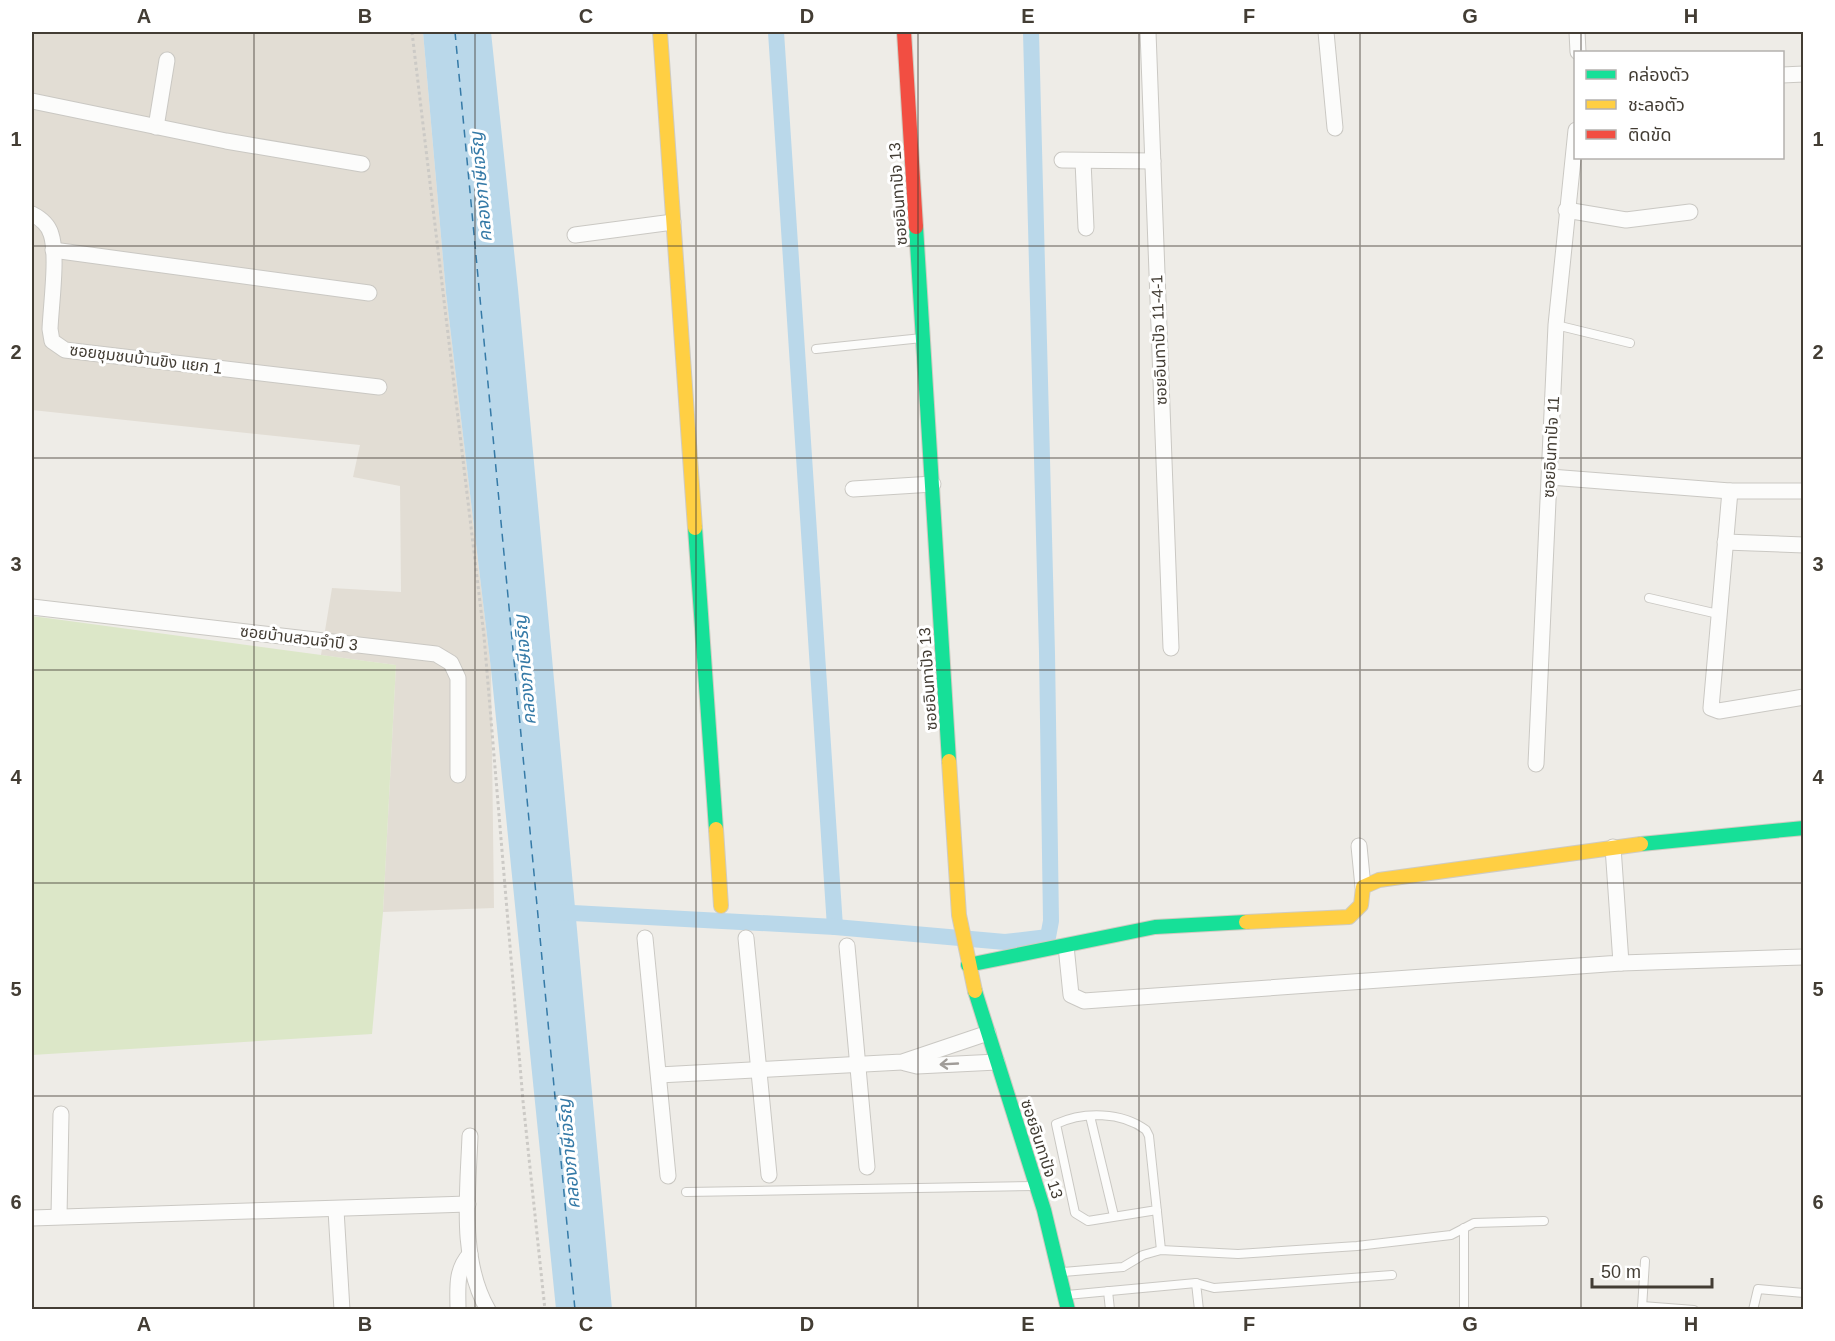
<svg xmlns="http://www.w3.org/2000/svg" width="1835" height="1341" font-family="Helvetica,'Noto Sans Thai',sans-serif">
<rect width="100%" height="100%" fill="#eeece7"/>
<path fill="#e2ddd4" d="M32 32H423L446 293 491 669 494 908 383 912 396 665 321 655 332 588 401 592 400 486 353 477 360 445 32 410Z"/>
<path fill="#dce7c8" d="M32 616 396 665 383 912 372 1034 32 1055Z"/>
<path fill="#bad8ea" d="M423 32H491L518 289 612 1309H556L491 669 446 293Z"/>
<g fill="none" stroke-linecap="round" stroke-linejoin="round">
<g stroke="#bad8ea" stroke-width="16">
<path d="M776 32 835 927"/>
<path d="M554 912 835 927 1005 942 1048 937 1051 921 1047 653 1031 32"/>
</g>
<path stroke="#357aa7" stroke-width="1.5" stroke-dasharray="8 6" stroke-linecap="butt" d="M455 32 575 1310"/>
<defs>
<g id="lane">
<path d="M1556 325 1630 343"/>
<path d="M816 349 922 338"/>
<path d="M1649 598 1718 614"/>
<path d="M1090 1116 1114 1216"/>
<path d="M686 1192 1035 1186"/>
<path d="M1157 1210 1088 1221 1075 1213 1056 1124C1084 1111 1122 1112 1146 1130L1149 1136 1161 1250"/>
<path d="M1464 1228V1310"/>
<path d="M1063 1272 1123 1267 1143 1255 1161 1250 1238 1254 1357 1246 1451 1235 1474 1223 1544 1221"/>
<path d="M1196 1283 1199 1310"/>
<path d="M1108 1291 1110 1310"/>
<path d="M1067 1295 1196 1283 1214 1288 1392 1275"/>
<path d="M1642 1306 1694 1310"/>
<path d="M1642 1308 1645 1261"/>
<path d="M1753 1310 1758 1289 1804 1293"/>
</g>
<g id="street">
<path d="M1148 32 1171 648"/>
<path d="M1326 32 1335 128"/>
<path d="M1577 32 1578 52"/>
<path d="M1782 75 1804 74"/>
<path d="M32 101 226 141 362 164"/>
<path d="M156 127 167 60"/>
<path d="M1062 160 1153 161"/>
<path d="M1083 161 1086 228"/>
<path d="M1566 210 1626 220 1690 212"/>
<path d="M32 214C40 218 48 224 51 234 58 255 51 305 50 329L52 341 65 350 379 387"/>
<path d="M575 235 673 222"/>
<path d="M53 250 369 293"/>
<path d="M1550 477 1730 491H1804"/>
<path d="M853 489 933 484"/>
<path d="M1730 491 1711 708 1719 711 1804 697"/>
<path d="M1725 542 1804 545"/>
<path d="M32 607 436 654 451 663 458 678V775"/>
<path d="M1536 764 1556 325 1576 130"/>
<path d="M1359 846 1363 887"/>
<path d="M645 938 668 1176"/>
<path d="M746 938 769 1175"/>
<path d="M847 946 867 1167"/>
<path d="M1066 946 1071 995 1084 1001 1621 963 1613 847"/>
<path d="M1621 963 1804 957"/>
<path d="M905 1063 917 1066 997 1062"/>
<path d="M659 1075 902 1062 988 1033"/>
<path d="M470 1136C468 1191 459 1260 488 1310"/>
<path d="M336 1210 342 1310"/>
<path d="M59 1216 61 1114"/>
<path d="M32 1218 468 1204"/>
<path d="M458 1310C458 1288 455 1271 470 1254"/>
</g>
<g id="fast">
<path d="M916 227 949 761"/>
<path d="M695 528 716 829"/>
<path d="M1641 844 1804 828"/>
<path d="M968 965 1155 927 1246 922"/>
<path d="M975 991 1044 1210 1068 1310"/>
</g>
<g id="slow">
<path d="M660 32 695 528"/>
<path d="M949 761 959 915 975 991"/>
<path d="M716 829 721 906"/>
<path d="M1246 922 1349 917 1361 905 1363 887 1379 880 1641 844"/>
</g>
<path id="jam" d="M904 32 916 227"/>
</defs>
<use href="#lane" stroke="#cac8c3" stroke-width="10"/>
<use href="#street" stroke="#cac8c3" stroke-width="17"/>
<use href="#fast" stroke="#cfcbc1" stroke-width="16"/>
<use href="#slow" stroke="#cfcbc1" stroke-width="16"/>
<use href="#jam" stroke="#cfcbc1" stroke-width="16"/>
<path stroke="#cccac6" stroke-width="3" stroke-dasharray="3 3" stroke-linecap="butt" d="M412 32 484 636 523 1101 545 1310"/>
<use href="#lane" stroke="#fcfcfb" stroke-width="8"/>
<use href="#street" stroke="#fcfcfb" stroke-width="15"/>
<use href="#fast" stroke="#16e098" stroke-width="14"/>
<use href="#slow" stroke="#ffcf43" stroke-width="14"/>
<use href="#jam" stroke="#f24e42" stroke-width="14"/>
</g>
<defs><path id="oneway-shaft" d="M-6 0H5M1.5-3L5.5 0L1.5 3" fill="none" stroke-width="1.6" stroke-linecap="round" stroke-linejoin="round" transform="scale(1.5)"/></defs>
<use stroke="#a09c98" href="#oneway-shaft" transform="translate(949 1064) rotate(177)"/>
<path fill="none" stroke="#433d34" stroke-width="1.5" stroke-opacity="0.55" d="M254 32V1310M475 32V1310M696 32V1310M918 32V1310M1139 32V1310M1360 32V1310M1581 32V52M1581 158V1310M32 246H1804M32 458H1804M32 670H1804M32 883H1804M32 1096H1804"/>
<g text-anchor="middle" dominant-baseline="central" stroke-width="6" stroke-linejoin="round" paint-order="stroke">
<g font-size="16" fill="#433d34" stroke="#fff">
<text transform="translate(898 194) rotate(-94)">ซอยอินทาปัจ 13</text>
<text transform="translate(1159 340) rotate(-92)">ซอยอินทาปัจ 11-4-1</text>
<text transform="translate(146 359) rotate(7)">ซอยชุมชนบ้านขิง แยก 1</text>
<text transform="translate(1551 447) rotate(-87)">ซอยอินทาปัจ 11</text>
<text transform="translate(299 638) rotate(7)">ซอยบ้านสวนจำปี 3</text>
<text transform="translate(928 679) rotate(-94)">ซอยอินทาปัจ 13</text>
<text transform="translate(1042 1149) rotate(72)">ซอยอินทาปัจ 13</text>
</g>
<g font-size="18" font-style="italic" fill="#357aa7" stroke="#fff">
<text transform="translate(481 187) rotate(-95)">คลองภาษีเจริญ</text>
<text transform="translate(525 670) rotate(-95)">คลองภาษีเจริญ</text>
<text transform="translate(569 1154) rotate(-95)">คลองภาษีเจริญ</text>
</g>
</g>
<rect width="1835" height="1341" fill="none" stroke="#ffffff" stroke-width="66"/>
<rect x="1574" y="51" width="210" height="108" fill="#ffffff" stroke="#b4b1ae" stroke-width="1.5"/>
<rect x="1586" y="70" width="30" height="9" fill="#16e098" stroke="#b4b1ae" stroke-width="1.5"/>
<text x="1628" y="81" font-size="18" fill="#433d34">คล่องตัว</text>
<rect x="1586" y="100" width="30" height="9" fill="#ffcf43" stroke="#b4b1ae" stroke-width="1.5"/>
<text x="1628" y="111" font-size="18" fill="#433d34">ชะลอตัว</text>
<rect x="1586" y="130" width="30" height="9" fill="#f24e42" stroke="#b4b1ae" stroke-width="1.5"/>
<text x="1628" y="141" font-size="18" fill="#433d34">ติดขัด</text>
<path d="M1592 1278v9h120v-9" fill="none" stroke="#433d34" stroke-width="3"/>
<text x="1601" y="1278" font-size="18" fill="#433d34" stroke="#ffffff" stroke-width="4.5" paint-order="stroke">50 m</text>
<rect x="33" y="33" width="1769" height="1275" fill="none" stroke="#433d34" stroke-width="2"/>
<g font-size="20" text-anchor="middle" font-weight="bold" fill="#433d34">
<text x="144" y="23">A</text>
<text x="365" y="23">B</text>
<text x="586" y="23">C</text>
<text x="807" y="23">D</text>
<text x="1028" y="23">E</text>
<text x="1249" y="23">F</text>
<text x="1470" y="23">G</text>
<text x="1691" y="23">H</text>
<text x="16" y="146">1</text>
<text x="1818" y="146">1</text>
<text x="16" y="359">2</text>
<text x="1818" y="359">2</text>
<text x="16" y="571">3</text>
<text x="1818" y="571">3</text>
<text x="16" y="784">4</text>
<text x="1818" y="784">4</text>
<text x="16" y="996">5</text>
<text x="1818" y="996">5</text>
<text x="16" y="1209">6</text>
<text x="1818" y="1209">6</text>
<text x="144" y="1331">A</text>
<text x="365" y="1331">B</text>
<text x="586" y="1331">C</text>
<text x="807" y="1331">D</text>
<text x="1028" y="1331">E</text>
<text x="1249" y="1331">F</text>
<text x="1470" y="1331">G</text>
<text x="1691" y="1331">H</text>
</g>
</svg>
